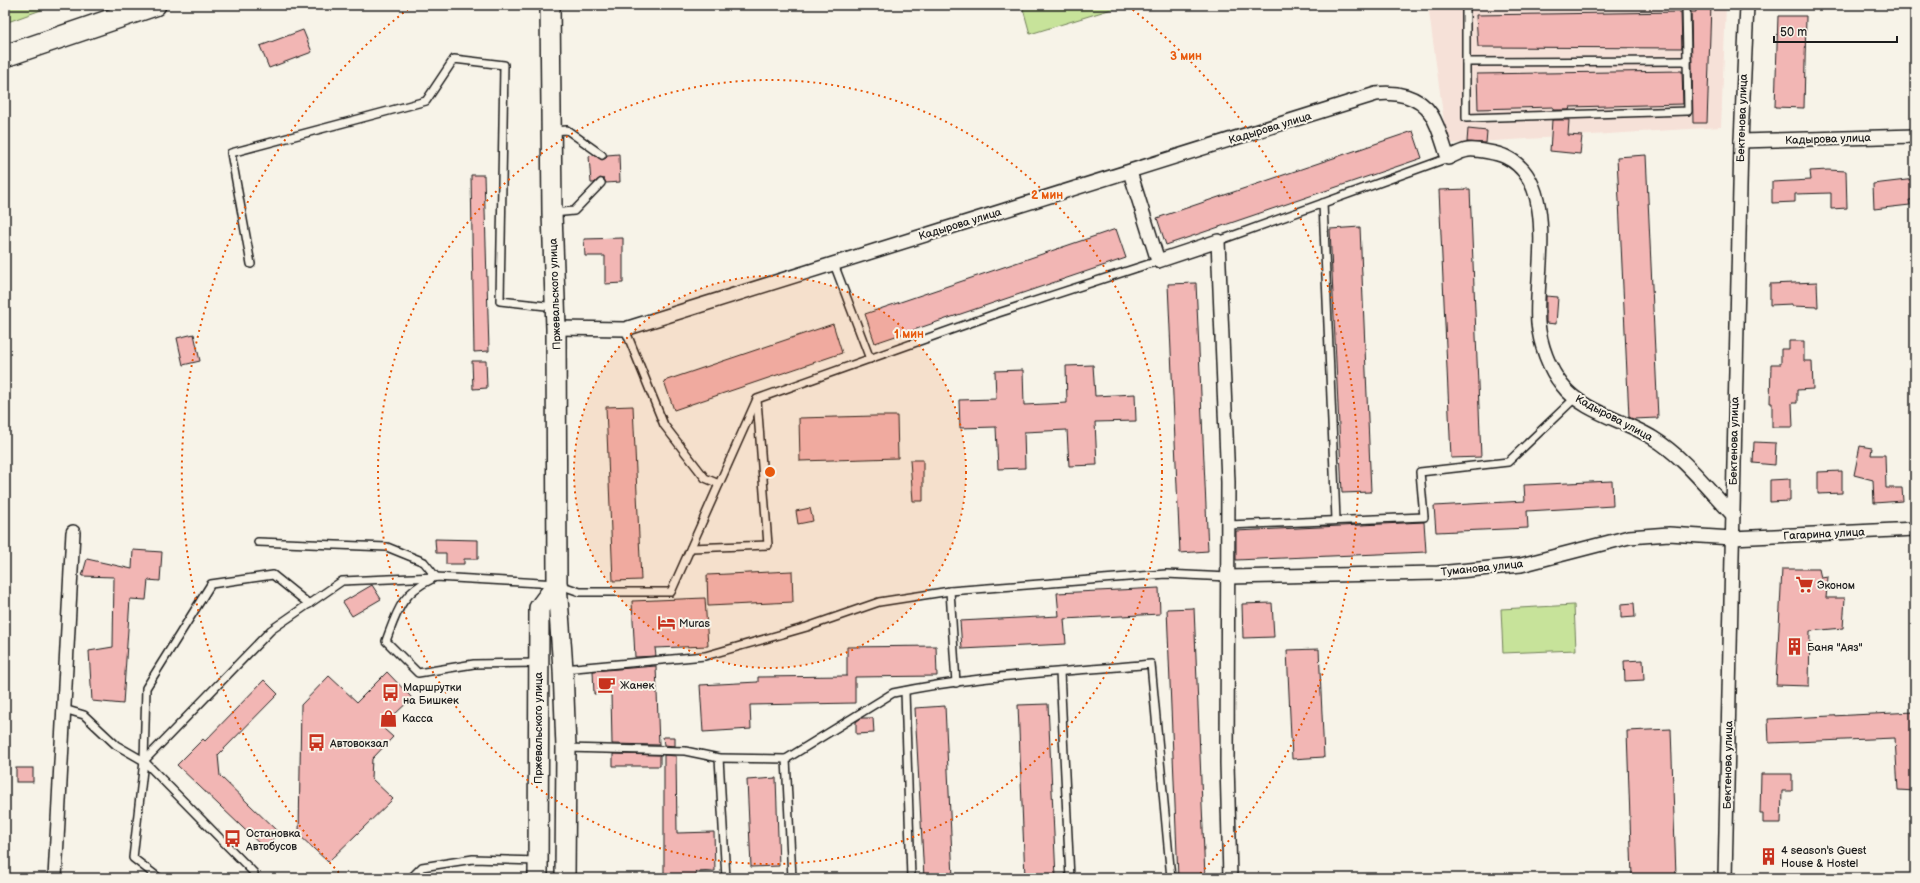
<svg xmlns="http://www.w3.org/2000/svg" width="1920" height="883" font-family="'Balsamiq Sans',sans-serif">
<rect width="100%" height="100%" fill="#f7f3e8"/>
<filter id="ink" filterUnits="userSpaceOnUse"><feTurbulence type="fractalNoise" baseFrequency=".025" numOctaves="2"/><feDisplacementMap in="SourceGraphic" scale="8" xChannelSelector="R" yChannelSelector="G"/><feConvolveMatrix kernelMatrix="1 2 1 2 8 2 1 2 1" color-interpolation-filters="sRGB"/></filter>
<g filter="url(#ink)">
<path fill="#f6e1d8" d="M1428 5H1726L1721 127 1447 144Z"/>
<g fill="#c7e39a" stroke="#72805b">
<path d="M5 5H55L5 23Z"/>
<path d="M1022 5H1125L1030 34Z"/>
<path d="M1574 605 1576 650 1503 653 1501 609Z"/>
</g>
<g fill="#f2b6b4" stroke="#1c1c1c">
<path d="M1696 5H1711L1707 123H1693L1691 12H1696Z"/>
<path d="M1681 12 1682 48 1478 47 1476 15Z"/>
<path d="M1778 16H1806L1804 108 1775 107Z"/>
<path d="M303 30 312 52 269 68 260 46Z"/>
<path d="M1682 71 1683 104 1570 107 1569 110H1553V107L1478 109 1477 74Z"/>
<path d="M1552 120H1569L1568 135 1582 136 1580 154 1550 151Z"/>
<path d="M1468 129 1487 131 1486 143 1467 142Z"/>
<path d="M1413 131 1422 158 1166 245 1157 218Z"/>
<path d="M619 154 620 182 606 183 604 179 600 178 594 183H591L589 156 594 155 602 160 606 158 607 155Z"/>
<path d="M1646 155 1658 418 1633 419 1629 417 1617 157Z"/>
<path d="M1828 170 1846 171 1847 208 1831 209V193L1795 194V202L1772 203V182L1811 180 1810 171Z"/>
<path d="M471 175H484L489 351 474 352Z"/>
<path d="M1915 179V200H1909L1910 205 1874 209 1873 184Z"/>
<path d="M1470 189 1481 457 1451 458 1439 190Z"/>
<path d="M1360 227 1371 492 1342 493 1330 229Z"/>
<path d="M1116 229 1126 258 875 343 865 314Z"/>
<path d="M623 238V283L605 284V256H585L584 239Z"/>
<path d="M1817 282 1818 307 1792 306V304L1770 305V284Z"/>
<path d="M1196 283 1208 551 1180 553 1168 284Z"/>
<path d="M1546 296 1558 297 1556 324 1546 323Z"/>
<path d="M833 324 842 353 674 410 664 381Z"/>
<path d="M194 334 200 361 183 365 177 338Z"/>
<path d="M1789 341H1804V361H1812L1813 389 1797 390V403H1792L1793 427H1772V403H1770L1771 364H1781V349H1789Z"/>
<path d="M472 361H486L487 388 473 389Z"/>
<path d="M1093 365 1095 396 1135 394 1136 421 1095 422 1097 465 1069 466 1067 430 1024 432 1025 468 998 469 996 427 960 428 959 400 996 399 995 371 1023 370 1024 405 1067 403 1066 366Z"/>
<path d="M633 406 641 580 613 581 606 407Z"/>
<path d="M874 416H897L898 458 800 461 799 418Z"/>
<path d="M1754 442 1776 443 1775 465 1753 463Z"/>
<path d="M1860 446 1872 448 1871 455H1885L1886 488H1902L1903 501 1874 503 1873 480 1854 475Z"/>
<path d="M910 460H923V501H913Z"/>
<path d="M1842 471V493L1818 494V472Z"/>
<path d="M1790 479V501L1770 502V480Z"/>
<path d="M1612 481 1613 506 1527 511 1528 528 1436 532 1434 506 1525 501 1524 485Z"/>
<path d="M810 508 813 521 798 524 796 511Z"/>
<path d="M1424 522 1426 552 1236 560V531Z"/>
<path d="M435 539 478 540V559H464V564H446V553H436Z"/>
<path d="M133 550 162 552 160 581 148 580 146 600 130 599 123 704 92 701 89 651 113 647 114 577 82 576 87 559 132 569Z"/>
<path d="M1782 569H1819L1821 578 1828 577 1826 598H1845L1843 628 1810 631 1809 686 1776 685Z"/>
<path d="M792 571 793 602 708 606 707 575Z"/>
<path d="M372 585 381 599 352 616 343 602Z"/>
<path d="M1159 588 1160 614 1064 619 1066 644 962 649 960 621 1059 616 1057 593Z"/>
<path d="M705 598 708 646 655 648 656 656 635 657 632 601Z"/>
<path d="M1272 603 1274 637 1243 638 1242 604Z"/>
<path d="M1634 603 1635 617 1621 618V604Z"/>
<path d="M1194 608 1205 878H1178L1167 609Z"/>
<path d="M936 646 937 676 855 677V703L750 705 751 729 703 732 700 685 758 682V677L847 676V647Z"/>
<path d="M1319 649 1324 757 1292 759 1287 650Z"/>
<path d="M1643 660 1644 680 1625 681 1624 661Z"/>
<path d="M656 666 659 745 612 744 611 693 594 694 593 671Z"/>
<path d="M387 672 412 698 394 715 396 717 384 729 393 737 372 759 371 778 393 799 328 862 299 835 301 705 329 676 357 702Z"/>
<path d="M264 680 278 694 218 755 220 776 279 833 264 848 177 765 203 739 205 741Z"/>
<path d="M1048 704 1056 878H1025L1018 705Z"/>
<path d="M945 706 953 878H924L915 708Z"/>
<path d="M1915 712V791L1898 790 1895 738 1769 743 1768 719Z"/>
<path d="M861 718H873L874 733 856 734V722Z"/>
<path d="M1671 729 1676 876 1632 877 1627 731Z"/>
<path d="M663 737H675V746L664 745Z"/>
<path d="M613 754 660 755V766H613Z"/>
<path d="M664 755 676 756 677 833 714 832 715 871 696 872V878H664Z"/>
<rect x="16" y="768" width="17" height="14"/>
<path d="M1761 774H1792V791H1782L1781 823H1763V814H1760Z"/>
<path d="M776 778 779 866 751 867 747 780Z"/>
</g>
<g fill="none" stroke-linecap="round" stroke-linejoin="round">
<defs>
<g id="service">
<path d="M1466 5V118L1688 111 1686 5"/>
<path d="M1466 62 1687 61"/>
<path d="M552 131 567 130 602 155"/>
<path d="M1323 203 1336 520"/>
<path d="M553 213 574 211 601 183"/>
<path d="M1218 241 1448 158"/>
<path d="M251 264 231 153 426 101 454 59 504 65 500 301 555 307"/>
<path d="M834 264 870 359"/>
<path d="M625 329 664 425 705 478 719 484"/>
<path d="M1228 525 1424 517 1420 472 1508 462 1574 399"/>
<path d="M258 542 387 547 424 562 436 577"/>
<path d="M691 548 768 545 757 400"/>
<path d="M432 579C401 593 397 612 386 641L418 673 474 664 539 663"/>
<path d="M950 591 956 683"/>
<path d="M564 669 705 656 807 627 879 602 950 591 1166 574 1228 577"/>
<path d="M1060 672 1070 878"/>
<path d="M905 691 911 878"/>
<path d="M64 709 84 715 116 745 144 761"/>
<path d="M566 748 685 751 719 758 726 878"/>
<path d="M719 758 786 759 893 693C975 675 1067 672 1151 664L1171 878"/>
<path d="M786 759 792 878"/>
<path d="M144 761 271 630 342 581 436 577 557 584 580 592H671L757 399 998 313 1158 261"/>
<path d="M144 761 146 688 211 584 273 575 309 604"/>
<path d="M159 878 133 858 144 761 254 873V878"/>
<path d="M411 878 422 867 473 859 538 861"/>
</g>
<g id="minor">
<path d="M1741 141 1915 136"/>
<path d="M1130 172 1158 261 1218 241 1228 482 1227 763 1230 878"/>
<path d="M556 328 625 329 1376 94C1395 91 1419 96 1431 114 1439 126 1443 144 1448 158 1454 155 1461 151 1468 150 1476 149 1498 153 1506 157 1560 183 1534 276 1538 323 1540 344 1549 369 1562 385 1581 411 1626 421 1653 438 1684 457 1708 489 1733 515"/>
<path d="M1228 577 1438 573 1521 565 1629 537 1669 534 1732 538 1915 529"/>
<path d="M55 878 73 532"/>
<path d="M1725 878 1741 141 1747 5"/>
</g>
<g id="secondary">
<path d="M550 5 552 213 556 328 557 584 563 669 566 748 565 878"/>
<path d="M538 878 539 608 557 584"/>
</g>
<path id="primary" d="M5 56 155 5"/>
</defs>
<use href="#service" stroke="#1c1c1c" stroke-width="10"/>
<use href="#minor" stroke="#1c1c1c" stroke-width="16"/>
<use href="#secondary" stroke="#1c1c1c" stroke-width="22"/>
<use href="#primary" stroke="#1c1c1c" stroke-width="24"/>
<use href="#service" stroke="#f7f3e8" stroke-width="7"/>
<use href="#minor" stroke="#f7f3e8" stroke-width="13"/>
<use href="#secondary" stroke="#f7f3e8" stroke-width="19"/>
<use href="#primary" stroke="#f7f3e8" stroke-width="21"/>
</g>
</g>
<circle cx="770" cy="472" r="196" fill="#e8590c" fill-opacity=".12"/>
<g fill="none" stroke="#e8590c" stroke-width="2" stroke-dasharray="2 4">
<circle cx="770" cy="472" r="196"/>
<circle cx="770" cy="472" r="392"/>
<path d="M343 877A588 588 0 0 1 412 6M1128 6A588 588 0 0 1 1197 877"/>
</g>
<defs>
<symbol id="supermarket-bare" viewBox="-9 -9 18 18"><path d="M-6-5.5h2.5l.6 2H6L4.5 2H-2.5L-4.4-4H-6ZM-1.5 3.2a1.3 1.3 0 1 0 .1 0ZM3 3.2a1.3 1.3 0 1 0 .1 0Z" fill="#c8321e" stroke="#f7f3e8" stroke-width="2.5" paint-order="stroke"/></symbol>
<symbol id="hotel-bare" viewBox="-9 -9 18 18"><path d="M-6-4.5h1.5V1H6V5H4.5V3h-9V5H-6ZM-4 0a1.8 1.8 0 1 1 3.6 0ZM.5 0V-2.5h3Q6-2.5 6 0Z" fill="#c8321e" stroke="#f7f3e8" stroke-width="2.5" paint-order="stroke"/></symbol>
<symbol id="building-bare" viewBox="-9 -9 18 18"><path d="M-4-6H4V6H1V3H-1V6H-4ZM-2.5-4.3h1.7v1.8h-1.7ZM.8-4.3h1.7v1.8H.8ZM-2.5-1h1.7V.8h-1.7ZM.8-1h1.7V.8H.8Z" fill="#c8321e" stroke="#f7f3e8" stroke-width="2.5" paint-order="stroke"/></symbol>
<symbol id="cafe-bare" viewBox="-9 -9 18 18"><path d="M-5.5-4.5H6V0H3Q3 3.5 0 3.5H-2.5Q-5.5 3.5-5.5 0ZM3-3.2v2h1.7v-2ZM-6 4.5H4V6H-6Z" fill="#c8321e" stroke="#f7f3e8" stroke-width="2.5" paint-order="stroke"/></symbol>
<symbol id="bus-bare" viewBox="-9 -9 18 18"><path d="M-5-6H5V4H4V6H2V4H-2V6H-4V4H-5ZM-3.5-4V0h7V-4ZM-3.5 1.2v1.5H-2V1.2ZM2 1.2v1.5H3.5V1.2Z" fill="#c8321e" stroke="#f7f3e8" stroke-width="2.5" paint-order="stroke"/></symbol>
<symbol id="shop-bare" viewBox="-9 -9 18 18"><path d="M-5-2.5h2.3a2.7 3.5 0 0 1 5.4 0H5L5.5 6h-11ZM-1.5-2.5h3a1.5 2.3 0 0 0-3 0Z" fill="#c8321e" stroke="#f7f3e8" stroke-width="2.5" paint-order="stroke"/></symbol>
</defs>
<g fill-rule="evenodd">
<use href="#supermarket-bare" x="1792" y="572" width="25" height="25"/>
<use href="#hotel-bare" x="654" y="610" width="25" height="25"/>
<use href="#building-bare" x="1782" y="634" width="25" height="25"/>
<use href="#cafe-bare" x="594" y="672" width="25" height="25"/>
<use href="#bus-bare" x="378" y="680" width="25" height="25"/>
<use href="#shop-bare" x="376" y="706" width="25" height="25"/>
<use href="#bus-bare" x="304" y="730" width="25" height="25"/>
<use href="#bus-bare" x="220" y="826" width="25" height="25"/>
<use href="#building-bare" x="1756" y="844" width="25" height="25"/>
</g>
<g text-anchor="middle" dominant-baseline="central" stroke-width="4" stroke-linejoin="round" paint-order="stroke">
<g font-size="11" fill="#1c1c1c" stroke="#f7f3e8">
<text transform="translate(1742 118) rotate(-88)">Бектенова улица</text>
<text transform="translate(1270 128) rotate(-17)">Кадырова улица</text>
<text transform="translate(1828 139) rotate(-2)">Кадырова улица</text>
<text transform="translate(960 224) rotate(-17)">Кадырова улица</text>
<text transform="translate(555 294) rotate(-92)">Пржевальского улица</text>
<text transform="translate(1614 418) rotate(28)">Кадырова улица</text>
<text transform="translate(1734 441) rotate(-89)">Бектенова улица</text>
<text transform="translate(1824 534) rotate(-3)">Гагарина улица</text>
<text transform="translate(1482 568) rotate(-6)">Туманова улица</text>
<text transform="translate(538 728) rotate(-90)">Пржевальского улица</text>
<text transform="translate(1728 765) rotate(-89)">Бектенова улица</text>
</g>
<g font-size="11" fill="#1c1c1c" stroke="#f7f3e8" text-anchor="start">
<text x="1817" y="585">Эконом</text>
<text x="679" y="623">Muras</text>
<text x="1807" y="647">Баня "Аяз"</text>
<text x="620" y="685">Жанек</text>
<text x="403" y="687">Маршрутки<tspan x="403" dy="13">на Бишкек</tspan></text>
<text x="402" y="718">Касса</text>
<text x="330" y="743">Автовокзал</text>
<text x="246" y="833">Остановка<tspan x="246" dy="13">Автобусов</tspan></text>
<text x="1781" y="850">4 season's Guest<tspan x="1781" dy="13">House &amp; Hostel</tspan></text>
</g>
</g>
<circle cx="770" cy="472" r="6" fill="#e8590c" stroke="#f7f3e8" stroke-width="2"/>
<g font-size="12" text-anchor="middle" font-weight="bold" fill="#e8590c" stroke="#f7f3e8" stroke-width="4" stroke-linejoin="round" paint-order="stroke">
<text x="1186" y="60">3 мин</text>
<text x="1047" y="199">2 мин</text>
<text x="909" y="338">1 мин</text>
</g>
<rect width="1920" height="883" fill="none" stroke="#f7f3e8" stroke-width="20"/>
<rect x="10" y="10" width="1900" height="863" fill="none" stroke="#1c1c1c" stroke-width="1.5" filter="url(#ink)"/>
<path d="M1774 36v6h123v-6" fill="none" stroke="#1c1c1c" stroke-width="2"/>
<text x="1780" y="36" font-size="12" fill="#1c1c1c" stroke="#f7f3e8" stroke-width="3" paint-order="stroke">50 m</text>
</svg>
